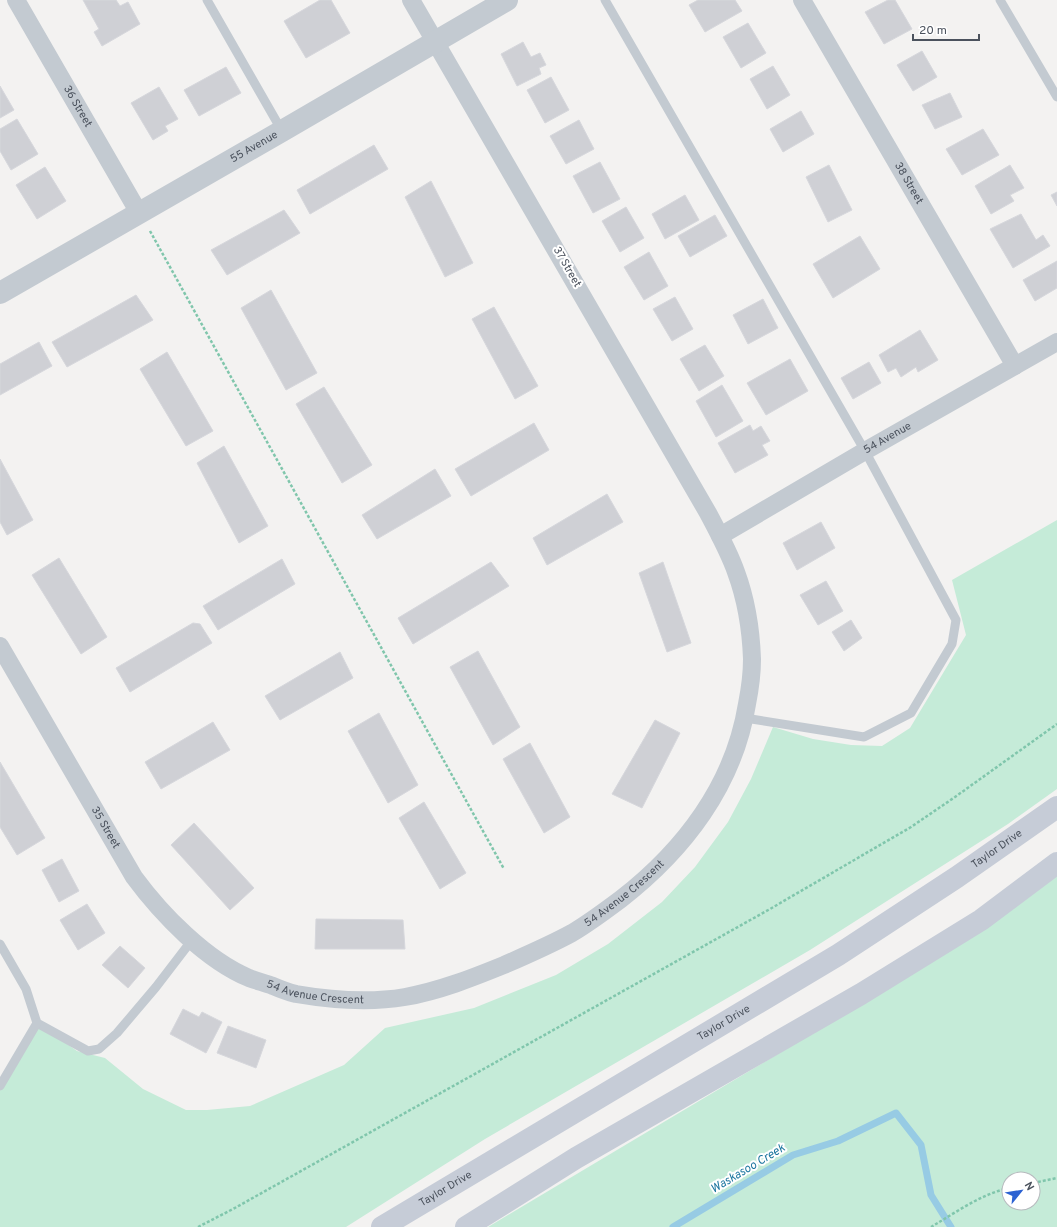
<svg xmlns="http://www.w3.org/2000/svg" width="1057" height="1227" font-family="Overpass,sans-serif">
<rect width="100%" height="100%" fill="#f3f2f1"/>
<g fill="#c5ebd8" fill-rule="evenodd">
<path d="M1057 520V789L1008 824 810 950 485 1139 346 1227H0V1087L40 1022 49 1031 77 1051 105 1058 143 1089 186 1110H207L250 1106 344 1065 385 1028 474 1008 556 975 608 944 662 902 695 867 728 822 751 779 773 727 813 739 851 745 882 746 910 728 966 635 952 580Z"/>
<path d="M1057 873V1227H488L937 959ZM1009 1179H1033V1203H1009Z"/>
</g>
<g fill="none" stroke-linecap="round" stroke-linejoin="round">
<path stroke="#97cbe4" stroke-width="7" d="M673 1227 793 1155 838 1141 896 1113 921 1145 931 1195 951 1227"/>
</g>
<g fill="#cfd0d5" stroke="#d6d7dc">
<path d="M83 0H116L120 6 128 2 140 24 102 46 94 32 99 29Z"/>
<path d="M320 0H331L350 33 306 58 284 21Z"/>
<path d="M698 0H735L742 11 705 32 689 5Z"/>
<path d="M888 0H895L912 29 884 44 865 12Z"/>
<path d="M748 23 766 53 741 68 723 37Z"/>
<path d="M523 42 531 57 540 53 546 65 539 68 541 74 517 86 501 54Z"/>
<path d="M922 51 937 77 913 91 897 65Z"/>
<path d="M773 66 790 95 767 109 750 79Z"/>
<path d="M226 67 241 93 199 116 184 90Z"/>
<path d="M551 77 569 110 545 123 527 90Z"/>
<path d="M0 86 14 110 0 118Z"/>
<path d="M159 87 178 119 165 126 168 131 153 140 131 103Z"/>
<path d="M950 93 962 117 935 129 922 105Z"/>
<path d="M801 111 814 134 783 152 770 129Z"/>
<path d="M17 119 38 154 11 170 0 151V129Z"/>
<path d="M579 120 594 149 566 164 550 136Z"/>
<path d="M983 129 999 155 962 175 946 149Z"/>
<path d="M374 145 388 169 310 214 297 190Z"/>
<path d="M600 162 620 199 593 213 573 176Z"/>
<path d="M829 165 852 210 828 222 806 177Z"/>
<path d="M1010 165 1024 188 1010 195 1014 201 991 214 975 186Z"/>
<path d="M45 167 66 201 37 219 16 185Z"/>
<path d="M431 181 473 263 445 277 405 197Z"/>
<path d="M1057 192V206L1051 195Z"/>
<path d="M685 195 699 220 665 239 652 214Z"/>
<path d="M626 207 644 238 620 252 602 221Z"/>
<path d="M284 210 300 233 227 275 211 250Z"/>
<path d="M1021 214 1036 240 1043 235 1050 246 1013 268 990 229Z"/>
<path d="M715 215 727 236 690 257 678 236Z"/>
<path d="M860 236 880 269 833 298 813 264Z"/>
<path d="M649 252 668 286 644 300 624 267Z"/>
<path d="M1057 261V288L1035 301 1023 280Z"/>
<path d="M271 290 317 373 286 390 241 308Z"/>
<path d="M136 295 153 320 67 367 52 342Z"/>
<path d="M675 297 693 329 672 341 653 309Z"/>
<path d="M763 299 778 328 748 344 733 315Z"/>
<path d="M494 307 538 386 515 399 472 319Z"/>
<path d="M920 330 938 360 918 372 916 367 901 377 896 368 888 372 879 355Z"/>
<path d="M39 342 52 366 0 395V364Z"/>
<path d="M705 345 724 376 699 391 680 359Z"/>
<path d="M167 352 213 431 186 446 140 369Z"/>
<path d="M790 359 808 391 766 415 747 383Z"/>
<path d="M869 362 881 383 853 399 841 378Z"/>
<path d="M722 385 743 421 716 437 696 401Z"/>
<path d="M324 387 372 465 342 483 296 404Z"/>
<path d="M534 423 549 450 471 496 455 469Z"/>
<path d="M750 425 753 431 761 426 770 441 762 445 768 455 735 473 718 443Z"/>
<path d="M224 446 268 526 239 543 197 463Z"/>
<path d="M0 459 33 520 7 535 0 522Z"/>
<path d="M435 469 451 496 377 539 362 515Z"/>
<path d="M607 494 623 522 547 565 533 538Z"/>
<path d="M821 522 835 548 797 570 783 543Z"/>
<path d="M59 558 107 637 81 654 32 575Z"/>
<path d="M282 559 295 584 218 630 203 606Z"/>
<path d="M491 562 509 586 413 644 398 618Z"/>
<path d="M663 562 691 643 667 652 639 573Z"/>
<path d="M826 581 843 611 818 625 800 595Z"/>
<path d="M851 620 862 638 844 651 832 632Z"/>
<path d="M193 623 200 624 212 643 130 692 116 668Z"/>
<path d="M478 651 520 727 493 745 450 667Z"/>
<path d="M340 652 353 678 280 720 265 696Z"/>
<path d="M379 713 418 785 388 803 348 731Z"/>
<path d="M655 720 680 733 642 808 612 794Z"/>
<path d="M213 722 230 750 161 789 145 762Z"/>
<path d="M530 743 570 817 544 833 503 759Z"/>
<path d="M0 762 45 838 17 855 0 827Z"/>
<path d="M424 802 466 873 440 889 399 818Z"/>
<path d="M194 823 254 888 230 910 171 845Z"/>
<path d="M62 859 79 891 59 902 42 870Z"/>
<path d="M87 904 105 933 78 950 60 920Z"/>
<path d="M316 919 403 920 405 949H315Z"/>
<path d="M120 946 145 968 128 988 102 965Z"/>
<path d="M183 1009 199 1017 202 1012 222 1022 206 1053 170 1034Z"/>
<path d="M228 1026 266 1040 256 1068 217 1053Z"/>
</g>
<g fill="none" stroke-linecap="round" stroke-linejoin="round">
<g stroke="#80c6ac" stroke-width="2.5" stroke-dasharray="3 2" stroke-linecap="butt">
<path d="M150 231 504 869"/>
<path d="M1033 1183 1057 1178"/>
<path d="M198 1227 233 1209 770 909 911 827 955 797 1057 724"/>
<path d="M931 1227C955 1213 981 1194 1009 1188"/>
</g>
<g stroke="#c3cad1" stroke-width="9">
<path d="M207 0 282 131"/>
<path d="M605 0 865 451 956 620 952 644 911 713 864 737 745 718"/>
<path d="M1000 0 1057 97"/>
<path d="M0 944 26 989 37 1023 88 1051 99 1049 117 1033 156 987 192 940"/>
<path d="M0 1086 37 1023"/>
</g>
<g stroke="#c3cad1" stroke-width="18">
<path id="s1" d="M16 0 139 213"/>
<path id="s2" d="M802 0 1015 366"/>
<path id="s3" d="M720 536 865 451 1057 342"/>
<path id="s4" d="M0 646 134 877C162 915 206 960 249 978 257 981 265 983 273 986 280 989 288 992 296 994 331 1000 370 1003 405 997 439 991 472 978 504 965 527 955 550 945 572 933 589 923 605 911 621 899 684 850 734 785 747 704 750 689 752 674 752 659 751 631 746 599 736 572 729 552 718 532 708 513L411 0"/>
</g>
<path stroke="#c3cad1" stroke-width="22" id="s5" d="M0 293 282 131 507 0"/>
<g stroke="#c6ccd7" stroke-width="22">
<path id="s6" d="M382 1227 838 955 957 877 1057 807"/>
<path d="M466 1227 576 1158 861 994 981 920 1057 863"/>
</g>
</g>
<g text-anchor="middle" dominant-baseline="central" stroke-width="4" stroke-linejoin="round" paint-order="stroke">
<g font-size="11" fill="#4b525d" stroke="#fff">
<text stroke="none"><textPath href="#s1" startOffset="123">36 Street</textPath></text>
<text stroke="none"><textPath href="#s5" startOffset="293">55 Avenue</textPath></text>
<text stroke="none"><textPath href="#s2" startOffset="212">38 Street</textPath></text>
<text transform="translate(567 267) rotate(60)">37 Street</text>
<text stroke="none"><textPath href="#s3" startOffset="194">54 Avenue</textPath></text>
<text stroke="none"><textPath href="#s4" startOffset="210">35 Street</textPath></text>
<text stroke="none"><textPath href="#s6" startOffset="722">Taylor Drive</textPath></text>
<text stroke="none"><textPath href="#s4" startOffset="826">54 Avenue Crescent</textPath></text>
<text stroke="none"><textPath href="#s4" startOffset="490">54 Avenue Crescent</textPath></text>
<text stroke="none"><textPath href="#s6" startOffset="398">Taylor Drive</textPath></text>
<text stroke="none"><textPath href="#s6" startOffset="74">Taylor Drive</textPath></text>
</g>
<g font-size="12" font-style="italic" fill="#1b759f" stroke="#fff">
<text transform="translate(748 1169) rotate(-31)">Waskasoo Creek</text>
</g>
</g>
<g transform="translate(1021 1191) rotate(60)"><circle r="19" fill="#ffffff" stroke="#b7babe"/>
<path d="M0-3L7 15L0 10L-7 15Z" fill="#2c62d2"/>
<text y="-6" font-size="11" font-weight="bold" text-anchor="middle" fill="#4b525d">N</text>
</g>
<path d="M913 34v6h66v-6" fill="none" stroke="#4b525d" stroke-width="2"/>
<text x="919" y="34" font-size="12" fill="#4b525d" stroke="#ffffff" stroke-width="3" paint-order="stroke">20 m</text>
</svg>
